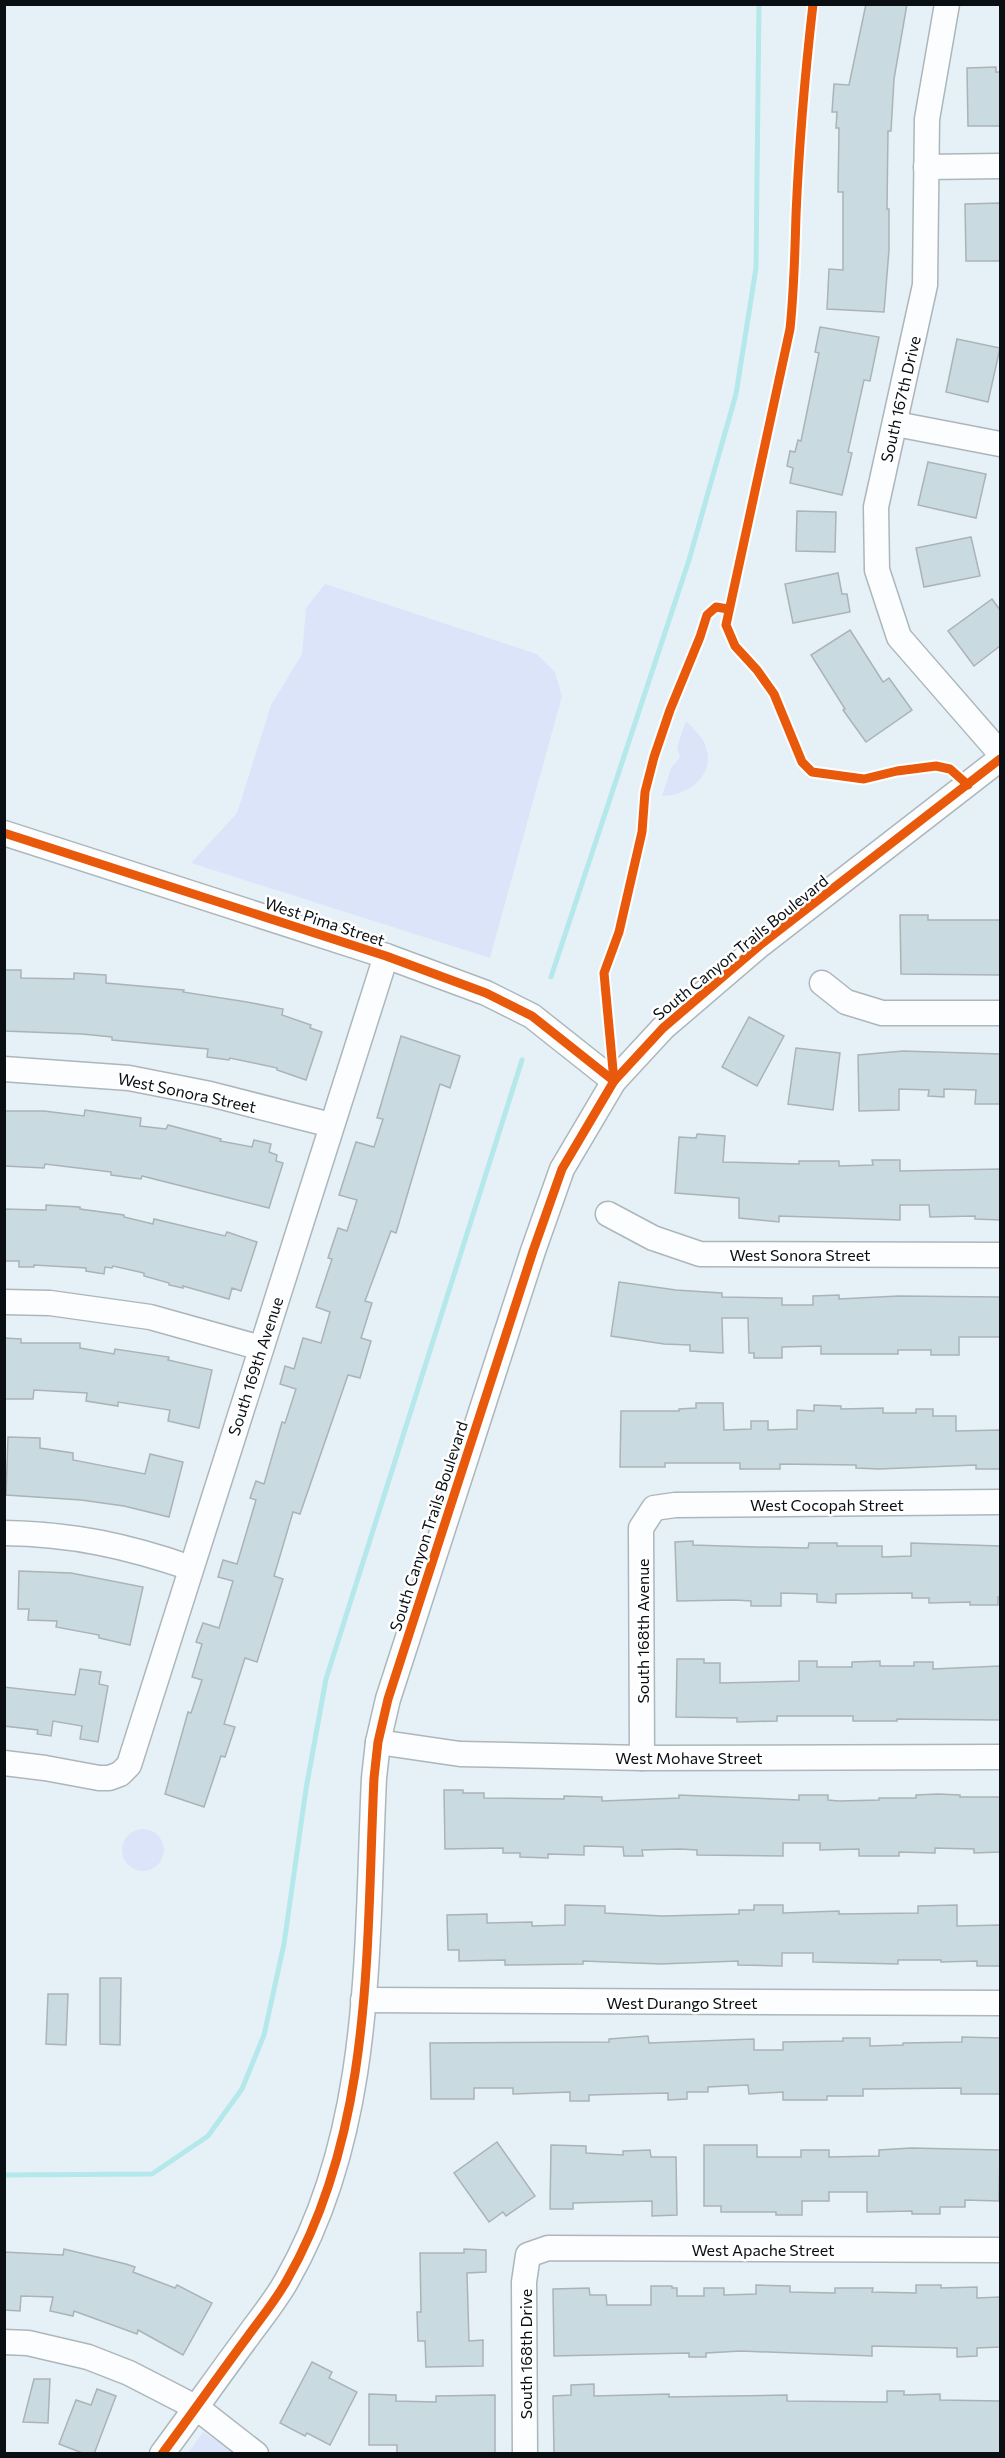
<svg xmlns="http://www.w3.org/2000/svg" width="1005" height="2458" font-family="Commissioner,sans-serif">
<rect width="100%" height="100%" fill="#e6f1f7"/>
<g fill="#dce4fa">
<path d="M325 584 537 654 555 672 562 696 490 958 191 863 237 813 271 705 302 654 306 608Z"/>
<path d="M686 721C693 728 703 737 706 747 716 776 687 796 662 796L671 768 680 757 677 747Z"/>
<circle cx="143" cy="1850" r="21"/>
<path d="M203 2432 235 2453H188Z"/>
</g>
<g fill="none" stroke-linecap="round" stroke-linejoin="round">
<g stroke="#b4e8ea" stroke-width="5">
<path d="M551 977 689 560 736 394 756 268 759 4"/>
<path d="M4 2175 152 2174 208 2136 242 2089 264 2035 284 1944 306 1789 326 1679 522 1060"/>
</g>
</g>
<g fill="#c9dae0" stroke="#abb3b7" stroke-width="1.5">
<path d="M866 4H907L894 79 891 131H888L887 209H889V250L884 312 827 309 829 269 843 270V192H838L839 128H836L837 112H832L834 84 849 85Z"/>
<path d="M996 67V72H1000V126H968L967 68Z"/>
<path d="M1000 203V261H966L965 204Z"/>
<path d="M820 327 879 337 870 381 864 380 848 452 852 453 842 495 790 483 793 468 787 466 790 451 795 452 798 440 801 441 819 353 815 352Z"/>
<path d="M957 339 1000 348 988 402 946 392Z"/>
<path d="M928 462 986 474 976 518 918 505Z"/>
<path d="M797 511 836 512 835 552 796 551Z"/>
<path d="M971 537 980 576 924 587 916 548Z"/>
<path d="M838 573 842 594H847L850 612 793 623 785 584Z"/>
<path d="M992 599 1000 610V646L974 666 948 631Z"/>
<path d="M850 630 883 682 889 678 912 710 866 742 843 710 845 709 811 655Z"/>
<path d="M900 915H928V920H1000V975L901 974Z"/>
<path d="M4 970H21V978L74 979V973L106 975V983L184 990 183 992 247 1002 283 1009 282 1015 311 1025 310 1028 322 1032 306 1080 277 1070V1068L230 1058 229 1060 207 1057 208 1049 112 1040V1037L82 1034 4 1031Z"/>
<path d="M749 1017 784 1036 757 1086 722 1067Z"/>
<path d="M401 1036 460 1056 450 1088 440 1084 396 1233 391 1231 365 1301 372 1303 361 1338 371 1341 360 1378 348 1375 300 1514 293 1512 274 1576 283 1579 268 1627 257 1662 245 1658 224 1724 235 1727 225 1757 221 1756 204 1807 165 1794 188 1712 191 1713 202 1680 192 1677 202 1644 196 1642 203 1623 219 1628 233 1581 218 1577 223 1560 237 1564 256 1500 250 1498 256 1481 264 1484 282 1422 285 1423 296 1389 280 1384 285 1366 294 1369 303 1338 321 1343 330 1312 316 1307 332 1259 328 1258 338 1228 347 1231 357 1200 339 1195 356 1142 374 1147 383 1119 377 1118Z"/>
<path d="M796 1048 840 1053 833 1110 788 1104Z"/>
<path d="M903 1051 1000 1054V1104H975L976 1090 944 1089V1097L928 1096 929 1090 899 1089V1110L859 1111 858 1055Z"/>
<path d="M85 1110 141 1118 140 1126 166 1129 168 1125 221 1139 220 1141 252 1147 254 1140 271 1144 269 1152 277 1155 276 1161 283 1163 269 1208 142 1176 141 1179 111 1175V1172L45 1164 44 1168 4 1166V1111H44L84 1116Z"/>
<path d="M697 1134 725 1136 723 1162 799 1164V1161H839V1166L873 1165 872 1160H900V1171L1000 1169V1220L975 1219V1216L930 1217 929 1205H900V1220L779 1216V1222L739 1218V1198L675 1193 679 1137 696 1138Z"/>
<path d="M46 1205 80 1207V1209L124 1215V1217L153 1224 154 1219 225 1236 227 1232 257 1242 241 1291 232 1288 229 1299 183 1286V1288L169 1285V1283L144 1276V1273L113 1266 112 1268 105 1267 104 1274 86 1271V1268L34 1265V1267H19V1261H4V1209L46 1210Z"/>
<path d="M619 1282 676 1290 722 1293V1297L782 1298V1305H813V1296L839 1295V1299L898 1296 1000 1297V1337H959V1355H931V1350H898V1354H821V1346L782 1347V1358H754V1353H749L748 1318H722L723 1353 690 1351V1345L664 1344 611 1336Z"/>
<path d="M4 1338 21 1339V1343H80V1348L114 1354 115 1349 169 1357 168 1360 212 1370 199 1428 168 1421 170 1410 118 1402V1406L86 1401 87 1393 34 1390 33 1399H4Z"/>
<path d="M696 1403H723L724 1430 751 1429V1421H768V1430L797 1429V1410L814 1411V1405L841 1406V1409L883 1408V1413H916V1409H933V1416H956V1431L1000 1430V1469H976V1465L879 1469 856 1468V1465L780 1464V1469H740V1463H665V1467H620L621 1411H679V1409L696 1408Z"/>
<path d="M8 1437 40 1438V1448L73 1453V1460L145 1474 150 1454 183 1462 169 1517 124 1506 81 1500 6 1495Z"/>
<path d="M693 1541V1545L756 1547 808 1548 809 1543H837V1546H882V1557L911 1556V1543L1000 1546V1597H998V1605H970V1602L929 1603V1598H912V1593L836 1594V1603L817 1602V1594L781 1593V1606H751V1601L735 1600 677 1601 675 1542Z"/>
<path d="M19 1571 71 1573 143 1587 130 1645 99 1638V1635L56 1627 57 1621 28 1620 29 1609H18Z"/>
<path d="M677 1659H704V1663H720V1683L799 1681V1661H817V1667H852V1662L880 1661V1666H914V1662H933V1669L1000 1666V1720L897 1719V1721H853V1716H777V1721L737 1722V1718L676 1717Z"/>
<path d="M80 1669 101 1672 99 1684 108 1686 98 1742 80 1739 82 1726 53 1721 51 1736 37 1734 38 1730 4 1726V1687L75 1695Z"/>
<path d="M444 1790H463V1793H484V1798L564 1799V1796L602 1797V1801L679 1798V1795L799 1800V1795H828V1800L839 1801 879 1800V1798H916V1795L938 1794 960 1795V1797H1000V1852L974 1853V1849L935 1848V1853L899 1852V1856H859V1849L820 1850V1843H783V1856L697 1855V1850L680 1849 642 1850 643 1856H624L623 1847 584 1846V1855L548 1854V1858L520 1857V1853H503V1848L445 1849Z"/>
<path d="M565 1905 605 1906V1913L662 1916 739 1914V1910H754V1905H783V1913L839 1911V1914L918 1913V1906L957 1905V1926L1000 1925V1966H977V1961L941 1962V1960H898V1964L813 1962V1953H782V1966L738 1965V1961L661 1964 583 1961V1964L505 1965V1960L459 1961V1950H448L447 1915 487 1914V1923L532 1922V1926L565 1925Z"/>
<path d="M100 1978H121L120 2045 100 2044Z"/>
<path d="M48 1994H68L66 2045 46 2044Z"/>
<path d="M648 2036 649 2043 754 2039V2050H783V2042L843 2041V2038H870V2046L903 2045V2043L962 2042V2037L1000 2038V2094H961V2088L863 2089V2096H827V2100H783V2092L749 2094 748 2085 708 2087V2092H687V2099L668 2100V2093L589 2095V2101H570V2092L513 2094V2088H474V2099H431L430 2043 609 2042V2039Z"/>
<path d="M497 2142 535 2196 506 2216 503 2212 489 2222 454 2173Z"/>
<path d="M551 2145 586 2146V2153L623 2155V2151L650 2150 651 2157H676L677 2215 652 2216V2201L573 2203V2209H550Z"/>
<path d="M704 2145H757V2157H801V2150H829V2157L879 2156V2150L911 2148 1000 2150 999 2201 965 2200V2207H940V2214H912V2211L867 2212V2192H829V2201H802V2215H776V2212H721V2206H704Z"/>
<path d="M64 2249 126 2264 135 2267 133 2272 175 2288 177 2285 212 2303 183 2355 138 2330 137 2334 74 2311 73 2316 50 2311 53 2297 21 2296 20 2311 4 2310V2252L63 2255Z"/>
<path d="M464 2249 486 2250V2272L467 2273 469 2341 483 2340V2366L426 2367 425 2341H418L417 2312H421L420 2253H464Z"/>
<path d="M756 2285 790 2286V2292L835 2293V2288H873L872 2292 916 2293V2285H941V2288L977 2287V2298L1000 2297V2347L977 2348V2356L957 2357V2348L872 2346V2356L741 2351 706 2353V2357H689V2353L554 2356 553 2289 589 2288 590 2295H606L607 2305H651V2286H672V2288H677V2296H704V2288H724V2295L756 2294Z"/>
<path d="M312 2362 332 2372 329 2378 357 2392 330 2445 307 2433 305 2436 280 2423Z"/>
<path d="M34 2379H50L48 2423 23 2422Z"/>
<path d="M594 2384V2396L669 2394V2397L787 2395V2401L887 2402V2391H904V2395L940 2394V2400L1000 2401V2453L554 2454 553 2396 571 2395V2385Z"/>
<path d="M97 2389 116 2396 94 2454H85L59 2444 76 2400 91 2405Z"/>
<path d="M369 2394 396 2395V2401L436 2402V2396L495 2395V2454H397V2445H369Z"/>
</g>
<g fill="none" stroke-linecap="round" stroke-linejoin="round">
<defs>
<g id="minor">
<path d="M947 4 927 119 925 285 876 507 877 570 899 637 1000 753"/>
<path d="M926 167 1000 166"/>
<path d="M896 424 1000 444"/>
<path d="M4 833 386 956 486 993 532 1016 614 1081"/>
<path d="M822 983 846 1002 882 1013H1000"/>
<path d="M4 1069 129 1078 210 1094 331 1125"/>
<path d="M608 1214 653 1238 700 1254 1000 1255"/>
<path d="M4 1302 50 1303 150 1317 261 1348"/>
<path d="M4 1533C73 1534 127 1546 191 1568"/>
<path d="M378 1742 460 1754 642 1758 1000 1757"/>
<path d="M642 1758 641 1528 654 1508 675 1505 1000 1502"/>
<path d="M4 1763 45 1768 99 1778H109L120 1774 129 1765 386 956"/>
<path d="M363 2000 1000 2003"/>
<path d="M4 2342 28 2343 88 2357 129 2373 197 2408 256 2454"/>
<path d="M162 2454C191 2415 219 2375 248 2336 261 2318 276 2300 287 2280 374 2128 366 1947 374 1778L378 1742 388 1699 533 1251 562 1169 614 1081 663 1028 760 945 1000 759"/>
<path d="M525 2454 524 2282 528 2255 548 2248 1000 2250"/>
</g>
</defs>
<use href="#minor" stroke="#adb6ba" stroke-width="27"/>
<use href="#minor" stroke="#fbfdfe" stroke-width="24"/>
<defs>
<g id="cycleway">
<path d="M813 4C805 74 799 144 796 215 795 253 794 291 790 329L726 625 735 646 757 670 774 694 802 762 812 772 864 779 897 771 936 766 950 769 968 785"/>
<path d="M4 833 386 956 486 993 532 1016 614 1081"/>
<path d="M614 1081 604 973 619 932 642 832 645 792 654 757 670 710 700 637 707 615 716 607 728 609"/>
<path d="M162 2454C191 2415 219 2375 248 2336 261 2318 276 2300 287 2280 374 2128 366 1947 374 1778L378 1742 388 1699 533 1251 562 1169 614 1081 663 1028 760 945 1000 759"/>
</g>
</defs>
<use href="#cycleway" stroke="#fff" stroke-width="13"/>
<use href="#cycleway" stroke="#e8590c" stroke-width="9"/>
</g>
<g text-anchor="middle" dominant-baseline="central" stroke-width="5" stroke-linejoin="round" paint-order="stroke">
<g font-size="16" fill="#090f13" stroke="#fff">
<text transform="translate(900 399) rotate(-77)">South 167th Drive</text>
<text transform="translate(325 921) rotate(18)">West Pima Street</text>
<text transform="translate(740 947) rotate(-39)">South Canyon Trails Boulevard</text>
<text transform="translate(187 1092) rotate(12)">West Sonora Street</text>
<text x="800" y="1254">West Sonora Street</text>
<text transform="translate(255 1366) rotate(-72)">South 169th Avenue</text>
<text x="827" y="1504">West Cocopah Street</text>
<text transform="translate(428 1526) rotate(-72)">South Canyon Trails Boulevard</text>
<text transform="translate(642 1631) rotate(-90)">South 168th Avenue</text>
<text x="689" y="1757">West Mohave Street</text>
<text x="682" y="2002">West Durango Street</text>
<text x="763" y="2249">West Apache Street</text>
<text transform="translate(525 2354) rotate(-90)">South 168th Drive</text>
</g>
</g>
<rect width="1005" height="2458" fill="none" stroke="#090f13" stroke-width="12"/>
</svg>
